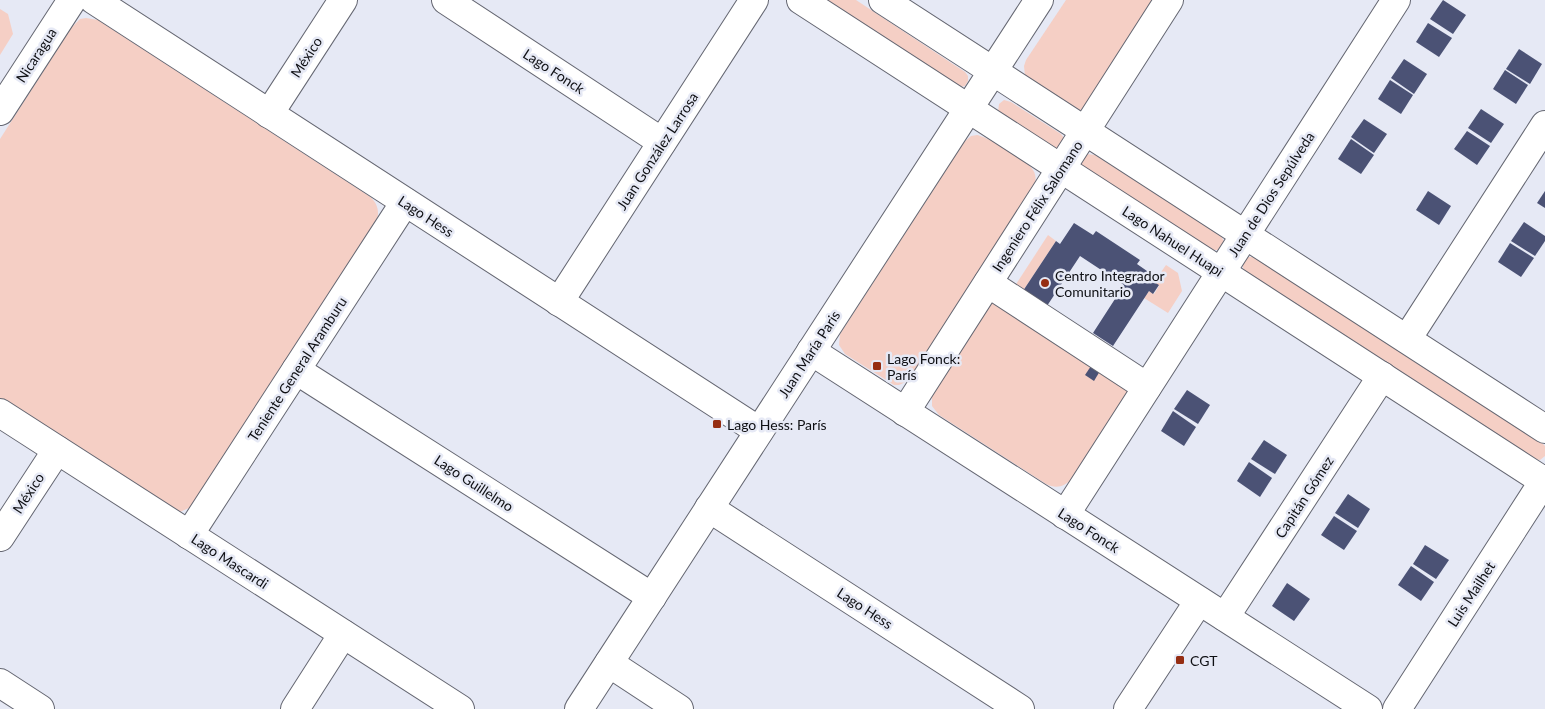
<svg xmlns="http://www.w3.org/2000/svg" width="1545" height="709" font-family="Lato,sans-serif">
<rect width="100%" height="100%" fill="#e6e9f5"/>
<g fill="#f5cfc5">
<path d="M824 0H856L965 72 968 76V81L965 86 959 87Z"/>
<path d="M1066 0H1158L1087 108 1076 111 1025 76 1024 66 1026 60Z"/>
<path d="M0 9 8 14 13 34 0 55Z"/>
<path d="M86 18 98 20 369 196C378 203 380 212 376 223L191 507 180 512 173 511 0 400V139L71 28 80 19Z"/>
<path d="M1004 100 1011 102 1061 134 1064 138 1058 149H1055L998 112 999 104Z"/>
<path d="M977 135C988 137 1027 160 1033 170 1036 175 1036 179 1035 185L910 380 899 385H894L845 354 839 345 840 334 963 143 971 136Z"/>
<path d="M1087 154 1095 155 1221 236 1225 243 1220 250H1212L1082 166V160Z"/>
<path d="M1048 235 1056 241 1019 297 1011 292Z"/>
<path d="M1248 257H1254L1543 444 1545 446V456L1540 460 1534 459 1244 271 1242 263Z"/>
<path d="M1166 265 1178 273 1182 291 1168 313 1144 298 1149 291 1154 294 1159 286 1154 282Z"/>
<path d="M996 295 1133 384 1072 478C1065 487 1056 489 1046 484L939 415 932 406V395Z"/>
</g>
<g fill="#4b5275">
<path d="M1443 0 1466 15 1453 34 1430 19Z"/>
<path d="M1428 23 1452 38 1439 57 1416 42Z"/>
<path d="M1519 49 1542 64 1530 84 1506 69Z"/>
<path d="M1404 59 1427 74 1414 94 1391 78Z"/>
<path d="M1505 70 1528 85 1516 104 1493 89Z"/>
<path d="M1390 80 1413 95 1401 114 1378 99Z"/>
<path d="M1481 109 1504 124 1491 143 1468 128Z"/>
<path d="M1364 119 1387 134 1374 153 1351 137Z"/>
<path d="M1467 131 1490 146 1477 165 1454 149Z"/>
<path d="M1351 139 1374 155 1361 174 1338 159Z"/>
<path d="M1428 191 1451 206 1439 225 1416 210Z"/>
<path d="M1545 191V208L1537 203Z"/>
<path d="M1524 222 1545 236V241L1535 256 1511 241Z"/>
<path d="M1074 223 1093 235 1096 231 1140 260 1137 264 1157 278 1154 282 1159 285 1153 294 1149 291 1113 346 1093 333 1124 285 1080 256 1043 312 1019 297 1056 241 1060 244Z"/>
<path d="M1510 243 1534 258 1521 277 1498 262Z"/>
<path d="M1091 366 1100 371 1094 381 1085 375Z"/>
<path d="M1187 390 1210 405 1198 424 1174 409Z"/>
<path d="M1173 411 1196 427 1184 446 1161 431Z"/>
<path d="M1264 440 1287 455 1275 474 1251 459Z"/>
<path d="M1249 462 1272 478 1260 497 1237 481Z"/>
<path d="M1348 494 1370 509 1358 528 1335 513Z"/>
<path d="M1334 516 1357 531 1344 550 1321 535Z"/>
<path d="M1425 545 1449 560 1436 579 1413 564Z"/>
<path d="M1411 566 1434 582 1421 601 1398 585Z"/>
<path d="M1287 583 1310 599 1294 621 1272 606Z"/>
</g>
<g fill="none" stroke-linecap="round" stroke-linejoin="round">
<defs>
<g id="minor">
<path d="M94 0 759 431"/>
<path d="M446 0 662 142"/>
<path d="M801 0 1545 482"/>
<path d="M883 0 1545 429"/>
<path d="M0 111 72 0"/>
<path d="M269 114 343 0"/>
<path d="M988 283 1147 387"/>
<path d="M559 302 754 0"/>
<path d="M1407 339 1545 125"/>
<path d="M811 351 1368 709"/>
<path d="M296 370 652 597"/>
<path d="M905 412 1169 0"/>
<path d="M0 413 460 709"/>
<path d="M709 508 1020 709"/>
<path d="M1065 515 1396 0"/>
<path d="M189 535 405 202"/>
<path d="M0 537 57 450"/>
<path d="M1225 617 1382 376"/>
<path d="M609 663 679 709"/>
<path d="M0 683 40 709"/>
<path d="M295 709 343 634"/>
<path d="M579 709 1039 0"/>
<path d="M1128 709 1199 601"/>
<path d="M1397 709 1545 479"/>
</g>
</defs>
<use href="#minor" stroke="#656772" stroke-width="30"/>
<use href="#minor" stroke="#fff" stroke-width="28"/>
</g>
<g fill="#952d12" stroke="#e6e9f5" stroke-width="2">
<circle cx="1045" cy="283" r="5"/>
<rect x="872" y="361" width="10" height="10" rx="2.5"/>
<rect x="712" y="419" width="10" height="10" rx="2.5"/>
<rect x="1175" y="655" width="10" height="10" rx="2.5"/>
</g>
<g text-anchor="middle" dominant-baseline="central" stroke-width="5" stroke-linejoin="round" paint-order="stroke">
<g font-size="14" fill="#0e0f13" stroke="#e6e9f5">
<text transform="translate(36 55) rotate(-57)">Nicaragua</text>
<text transform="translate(306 57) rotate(-57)">México</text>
<text transform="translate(554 71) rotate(33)">Lago Fonck</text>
<text transform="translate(657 151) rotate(-57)">Juan González Larrosa</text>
<text transform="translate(1271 194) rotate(-57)">Juan de Dios Sepúlveda</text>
<text transform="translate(1037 206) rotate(-57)">Ingeniero Félix Salomano</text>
<text transform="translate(426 216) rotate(33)">Lago Hess</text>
<text transform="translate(1173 241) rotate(33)">Lago Nahuel Huapi</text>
<text transform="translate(809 354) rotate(-57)">Juan María Paris</text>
<text transform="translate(297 369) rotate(-57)">Teniente General Aramburu</text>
<text transform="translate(474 483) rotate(33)">Lago Guillelmo</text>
<text transform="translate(28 493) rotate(-57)">México</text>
<text transform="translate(1304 497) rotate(-57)">Capitán Gómez</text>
<text transform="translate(1089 530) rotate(33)">Lago Fonck</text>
<text transform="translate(230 561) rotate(33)">Lago Mascardi</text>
<text transform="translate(1471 594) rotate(-57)">Luis Mailhet</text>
<text transform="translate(865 608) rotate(33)">Lago Hess</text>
</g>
<g font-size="14" fill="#0e0f13" stroke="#e6e9f5" text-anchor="start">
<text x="1055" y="275">Centro Integrador<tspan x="1055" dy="16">Comunitario</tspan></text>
<text x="887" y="358">Lago Fonck:<tspan x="887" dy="16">París</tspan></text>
<text x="727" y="424">Lago Hess: París</text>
<text x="1190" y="660">CGT</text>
</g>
</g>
</svg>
